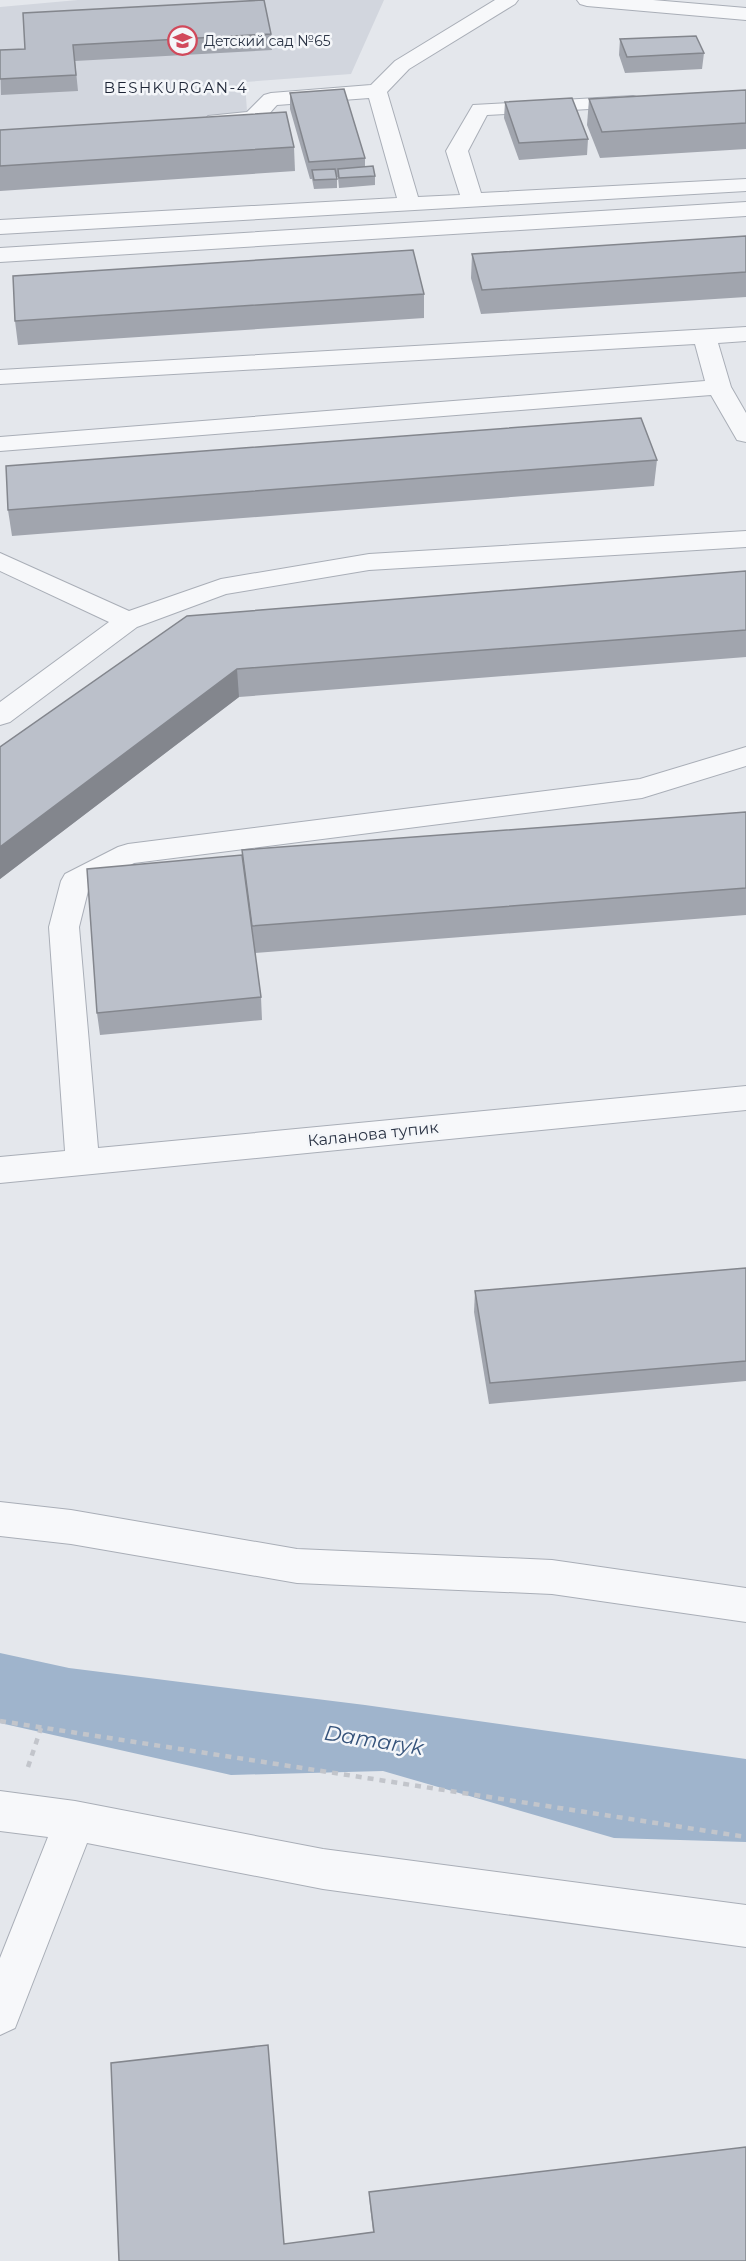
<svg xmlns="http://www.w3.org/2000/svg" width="746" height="2261" font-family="Montserrat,sans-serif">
<rect width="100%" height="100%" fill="#e4e7ec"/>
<path fill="#d2d6de" d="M78 0H384L351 74 245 82 248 126 0 143V7Z"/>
<path fill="#9fb4cc" d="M0 1653 69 1668 365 1705 746 1759V1842L614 1838 383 1771 231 1775 0 1723Z"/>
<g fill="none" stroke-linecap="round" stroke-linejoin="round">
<defs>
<g id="minor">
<path d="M495 0H518L515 4 409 69 387 92 418 197 460 195 446 151 473 105 633 96 640 98 643 102 640 106 487 115 468 151 481 193 746 179V191L0 234V220L397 198 369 98 277 105C272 110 266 119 260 122 252 127 217 127 208 124L205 120 208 116 247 112 264 95 271 93 371 85 395 61Z"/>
<path d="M577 0H653L746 8V20L587 6 580 4Z"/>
<path d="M746 202V216L0 262V248Z"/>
<path d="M746 327V341L718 343 731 387 746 413V442L737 440 711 395 0 451V437L705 381 695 344 0 384V370Z"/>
<path d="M746 531V547L369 570 226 594 137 627 10 722 0 725V702L109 622 0 571V553L129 611 221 579 369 554Z"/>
<path d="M746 747V766L642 798 134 863 89 887 79 927 98 1148 746 1086V1110L0 1183V1157L65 1151 49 927 61 881 65 874 118 847 128 844 640 779Z"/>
<path d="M0 1502 71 1510 297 1549 552 1560 746 1588V1622L552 1594 297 1583 71 1544 0 1536Z"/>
<path d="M0 1791 75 1801 323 1849 746 1905V1947L323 1889 87 1843 15 2028 0 2035V1958L48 1837 0 1831Z"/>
</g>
</defs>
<use href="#minor" stroke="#a9aeb7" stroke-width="2"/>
<g stroke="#c2c5cb" stroke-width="4.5" stroke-dasharray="6 6" stroke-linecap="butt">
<path d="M0 1721 746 1837"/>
<path d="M28 1767 41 1728"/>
</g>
<use href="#minor" fill="#f7f8fa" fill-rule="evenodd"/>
</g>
<g fill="#a1a5ae">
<path d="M23 13 271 34 272 50 75 61 78 91 1 95 0 50 25 49Z"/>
<path d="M620 39 704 53 702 69 625 73 619 55Z"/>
<path d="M746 90V149L600 158 587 125 589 99Z"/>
<path d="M290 93 365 158V167L375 176V185L339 188 338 177H337V188L314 189 312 179H310L290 109Z"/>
<path d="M505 102 588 139 587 155 519 160 504 118Z"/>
<path d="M0 130 294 147 295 171 0 191Z"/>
<path d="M746 236V297L481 314 471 278 472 254Z"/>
<path d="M424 294V318L18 345 15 321Z"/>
<path d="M657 460 654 486 12 536 8 510Z"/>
<path d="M746 571V657L239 697 0 879V747L187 616Z"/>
<path d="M746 812V915L255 953 261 997 262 1020 100 1035 97 1013 87 869Z"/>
<path d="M746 1268V1381L489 1404 474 1312 475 1291Z"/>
<path d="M369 2192 746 2261H119L285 2244 373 2232 370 2206Z"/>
</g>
<path fill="#83868d" d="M237 669 239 697 0 879V847Z"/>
<g fill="#bbc0ca" stroke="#83868d" stroke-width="1.5">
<path d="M264 0 271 34 73 45 76 75 0 79V50L25 49 23 13Z"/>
<path d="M696 36 704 53 627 57 620 39Z"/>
<path d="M344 89 365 158 309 162 290 93Z"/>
<path d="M746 90V123L602 132 589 99Z"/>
<path d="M572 98 588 139 519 143 505 102Z"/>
<path d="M286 112 294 147 0 166V130Z"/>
<path d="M373 166 375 176 339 178 338 169Z"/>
<path d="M335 169 337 179 314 180 312 170Z"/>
<path d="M746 236V272L482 290 472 254Z"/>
<path d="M413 250 424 294 15 321 13 276Z"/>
<path d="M641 418 657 460 8 510 6 466Z"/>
<path d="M746 571V630L237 669 0 847V747L187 616Z"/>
<path d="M746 812V888L252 926 242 850Z"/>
<path d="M242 855 261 997 97 1013 87 869Z"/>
<path d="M746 1268V1361L490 1383 475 1291Z"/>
<path d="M268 2045 284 2244 374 2232 369 2192 746 2147V2261H119L111 2063Z"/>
</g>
<defs>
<symbol id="school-ring" viewBox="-11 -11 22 22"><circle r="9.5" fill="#f4f6f9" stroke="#d1495b" stroke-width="1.5"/><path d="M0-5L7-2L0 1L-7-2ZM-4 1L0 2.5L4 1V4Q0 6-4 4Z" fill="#d1495b"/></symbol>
</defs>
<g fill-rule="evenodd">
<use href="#school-ring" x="166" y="24" width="33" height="33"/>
</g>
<g text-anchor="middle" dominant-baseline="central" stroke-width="5" stroke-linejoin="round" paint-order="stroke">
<g font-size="14" fill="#2b3445" stroke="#f4f6f9" text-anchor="start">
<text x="204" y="41">Детский сад №65</text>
</g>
<g font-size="15" letter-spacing="1.5" fill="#1d2536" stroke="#f4f6f9">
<text x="176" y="87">BESHKURGAN-4</text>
</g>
<g font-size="16" fill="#2b3445" stroke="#f4f6f9">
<text transform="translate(373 1134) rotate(-6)">Каланова тупик</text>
</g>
<g font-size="21" font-style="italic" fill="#34527a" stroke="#f4f6f9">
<text transform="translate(374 1740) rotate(9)">Damaryk</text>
</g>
</g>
</svg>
